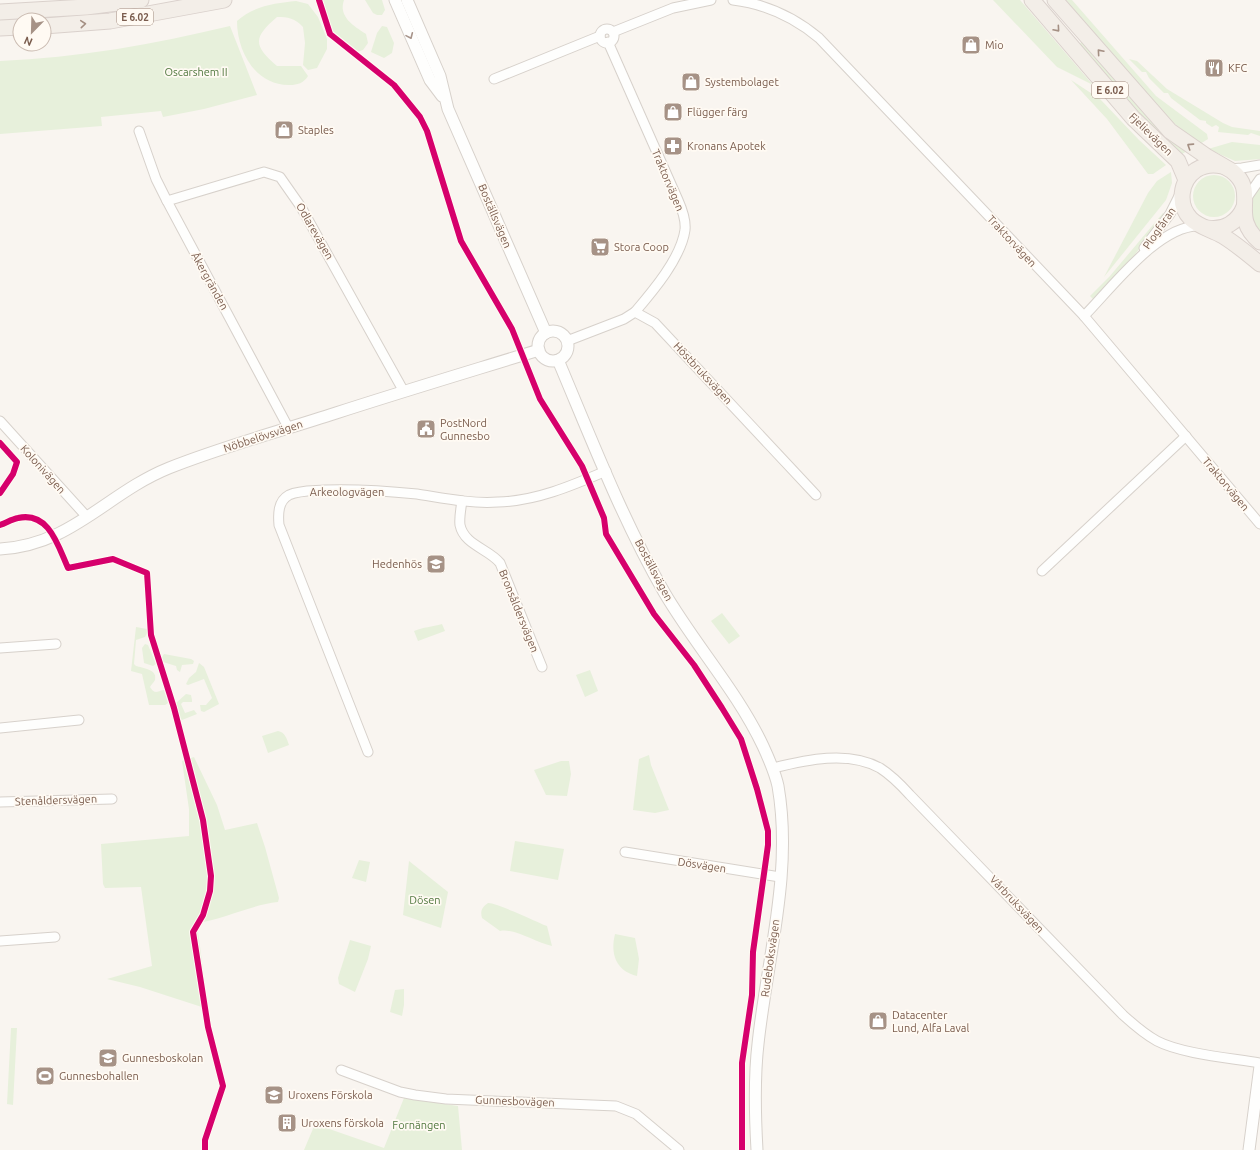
<svg xmlns="http://www.w3.org/2000/svg" width="1260" height="1150" font-family="Ubuntu,sans-serif">
<rect width="100%" height="100%" fill="#f9f5f0"/>
<g fill="#e7f0db">
<path d="M323 0H344C338 17 354 26 366 34L368 43 363 50 357 52 332 32Z"/>
<path d="M365 0H382L385 10 382 15H377L373 13Z"/>
<path d="M993 0H1020L1093 85 1057 67Z"/>
<path d="M1066 0H1072L1156 96 1207 134 1208 139 1200 144 1170 120Z"/>
<path d="M296 1 308 4 318 17 327 39V49L317 68 308 70 303 65 305 43 303 27C295 18 288 17 277 17 254 37 252 45 277 66H301L308 76C304 83 297 85 290 85 256 86 237 52 237 21 253 6 276 3 296 1Z"/>
<path d="M230 26 257 95 204 109 163 117 161 111 101 117 102 126 0 134V61C78 58 154 44 230 26Z"/>
<path d="M382 26 387 27 394 43 392 53 384 58 371 52 377 33Z"/>
<path d="M1082 41 1187 151 1182 154 1148 125 1079 45Z"/>
<path d="M1129 59 1137 61 1167 89 1223 123 1232 127 1260 131V136L1251 133 1248 135 1218 132 1219 127 1216 125 1212 127 1206 123V121L1200 120 1171 98 1168 93H1164L1149 78 1146 72H1142Z"/>
<path d="M1071 80 1100 99 1139 140 1166 165 1153 174H1148L1107 119Z"/>
<path d="M1232 142 1260 145V159L1235 161 1208 149Z"/>
<path d="M1171 172 1172 183 1166 200 1104 277 1148 193 1157 181Z"/>
<circle cx="1214" cy="196" r="21"/>
<path d="M1260 186V234C1251 216 1246 204 1260 186Z"/>
<path d="M1163 213 1164 214C1144 245 1120 275 1093 299L1090 296 1110 276Z"/>
<path d="M722 613 740 636 729 644 711 621Z"/>
<path d="M442 624 445 631 418 641 414 631C423 627 432 627 442 624Z"/>
<path d="M136 627 147 629V633L145 637 136 640 134 664 136 666C142 668 158 669 155 680 154 682 151 685 150 687 155 695 157 691 164 690L168 703 165 705H149L142 674 131 671Z"/>
<path d="M145 644 148 645 156 664 153 666 144 663 142 648Z"/>
<path d="M164 654 191 659 194 661 193 664 182 665 180 672 177 670 176 666 163 662 161 659Z"/>
<path d="M199 663 204 667 219 704 204 712 201 711 200 705H206L212 698 204 679 188 685 186 684 189 678 196 672Z"/>
<path d="M590 670 598 691 585 697 576 675Z"/>
<path d="M186 694 191 695 192 700V702H183L181 704 185 713 194 710 197 714 182 720 179 717 176 703Z"/>
<path d="M278 731C285 732 287 739 289 745L268 753 262 736Z"/>
<path d="M649 755 651 765 669 810 655 813 633 810 639 759Z"/>
<path d="M194 757 217 805 225 830 257 823 265 847 279 898 278 902C250 905 225 919 197 923L208 1009 140 987 107 979 152 966 141 887 105 888 103 884 101 844 189 836V809L182 761Z"/>
<path d="M561 761H569L571 774 567 796 546 795 534 770Z"/>
<path d="M515 841 564 849 558 880 510 871Z"/>
<path d="M359 860 370 862 366 882 352 878Z"/>
<path d="M409 861 448 892 441 928 403 915Z"/>
<path d="M488 903C495 902 537 922 547 926L552 946C536 943 515 928 500 931L482 918C480 911 482 907 488 903Z"/>
<path d="M615 934 635 938 639 959 637 976C616 971 610 954 615 934Z"/>
<path d="M350 940 371 946 368 959 355 992 339 984 338 978Z"/>
<path d="M404 989V1005L402 1016 390 1012 395 990Z"/>
<path d="M11 1028H17L13 1105 7 1104Z"/>
<path d="M404 1098 458 1106 462 1150H304L315 1124 384 1148Z"/>
</g>
<g fill="none" stroke-linecap="round" stroke-linejoin="round">
<defs>
<g id="minor">
<path d="M733 0C766 4 794 17 819 38L1084 316 1260 524"/>
<circle cx="607" cy="36" r="7"/>
<path d="M613 32 673 8 711 0"/>
<path d="M608 42 678 200C682 209 686 221 685 230 681 258 653 291 635 312"/>
<path d="M494 79 600 36"/>
<path d="M139 131 156 179 167 201 288 427"/>
<path d="M1229 169 1242 168 1260 165"/>
<path d="M1246 199 1260 179"/>
<path d="M167 201 264 172 280 177 301 207 403 390"/>
<path d="M1144 248 1170 214 1180 194"/>
<path d="M1084 316C1111 289 1159 224 1200 226"/>
<path d="M567 341 624 319 635 312 655 323 816 495"/>
<path d="M0 421 87 517"/>
<path d="M462 501C461 508 459 518 460 525 464 545 489 549 500 563L542 667"/>
<path d="M1042 571 1186 436"/>
<path d="M0 648 56 644"/>
<path d="M0 728 79 720"/>
<path d="M368 752 279 525C278 514 278 501 289 495 300 490 314 491 325 490 356 489 387 491 417 494 443 498 471 504 498 502 536 501 571 486 606 471"/>
<path d="M773 768C806 760 848 750 880 768 891 775 901 785 910 795L1123 1015C1134 1025 1144 1034 1157 1041 1182 1054 1231 1058 1260 1063"/>
<path d="M0 802 112 799"/>
<path d="M625 852 780 877"/>
<path d="M0 941 55 937"/>
<path d="M341 1070 400 1092 415 1095 446 1099 616 1106 636 1114 679 1150"/>
</g>
<g id="tertiary">
<path d="M395 0 430 80 442 96"/>
<path d="M407 0 440 76 448 109 546 333"/>
<circle cx="553" cy="346" r="15"/>
<path d="M558 360C591 438 622 519 664 592 695 645 737 691 763 746 769 759 775 772 778 786 793 872 767 959 758 1044 754 1078 755 1115 757 1150"/>
<path d="M0 549C72 545 107 493 169 468 224 446 281 431 336 413 404 391 471 371 539 350"/>
<path d="M1249 1150 1260 1066"/>
</g>
<g id="primary">
<path d="M1032 0 1133 118 1178 161 1186 180"/>
<path d="M1055 0 1170 131 1206 156 1232 171C1260 193 1228 215 1260 242"/>
<path d="M0 12 86 7 141 0"/>
<path d="M44 26 110 21 224 0"/>
<path d="M0 28 20 27"/>
<path d="M1222 166C1213 164 1204 165 1196 170 1180 181 1177 205 1191 219 1199 227 1213 230 1223 236 1236 244 1248 254 1260 264"/>
<path d="M1207 228C1224 231 1238 222 1244 207"/>
</g>
</defs>
<use href="#minor" stroke="#d7d1cb" stroke-width="11"/>
<use href="#tertiary" stroke="#d7d1cb" stroke-width="13"/>
<use href="#primary" stroke="#dad1cc" stroke-width="17"/>
<use href="#minor" stroke="#fefefd" stroke-width="9"/>
<use href="#tertiary" stroke="#fefefd" stroke-width="11"/>
<use href="#primary" stroke="#f3eee8" stroke-width="15"/>
<defs>
<g id="cycleway">
<path d="M319 0 330 34 394 85 420 117 427 131 461 241 512 329 540 399 582 466 604 518 606 534 654 614 694 665 722 708 741 739 757 789 768 831V845L753 952 752 995 742 1063V1150"/>
<path d="M0 443 17 462 13 474 0 493"/>
<path d="M0 525C6 523 12 519 18 518 49 511 58 546 68 568L113 559 147 573 151 635 174 708 203 820 211 876 210 891 203 915 193 932 208 1027 223 1086 205 1140V1150"/>
</g>
</defs>
<use href="#cycleway" stroke="#fffaf3" stroke-width="8"/>
<use href="#cycleway" stroke="#d6006c" stroke-width="6"/>
</g>
<defs><path id="oneway-chevron" d="M-2-3.5L2.5 0L-2 3.5" fill="none" stroke-width="1.6" stroke-linecap="round" stroke-linejoin="round"/></defs>
<g stroke="#a48f83">
<use href="#oneway-chevron" transform="translate(83 24) rotate(-5)"/>
<use href="#oneway-chevron" transform="translate(1057 29) rotate(49)"/>
<use href="#oneway-chevron" transform="translate(1100 52) rotate(-131)"/>
<use href="#oneway-chevron" transform="translate(1190 146) rotate(-147)"/>
</g>
<use stroke="#a8958b" href="#oneway-chevron" transform="translate(410 36) rotate(66)"/>
<defs>
<symbol id="shop-square" viewBox="-11 -11 22 22"><rect x="-9" y="-9" width="18" height="18" rx="4" fill="#a69286" stroke="#fffaf3"/><path d="M-5-2.5h2.3a2.7 3.5 0 0 1 5.4 0H5L5.5 6h-11ZM-1.5-2.5h3a1.5 2.3 0 0 0-3 0Z" fill="#fff"/></symbol>
<symbol id="restaurant-square" viewBox="-11 -11 22 22"><rect x="-9" y="-9" width="18" height="18" rx="4" fill="#a69286" stroke="#fffaf3"/><path d="M-5-6h1v4h1v-4h1v4h1v-4h1v5L-1.5 .5V6h-2V.5L-5-1ZM5-6V6H3V1.5H1.5Q1.5-4 5-6Z" fill="#fff"/></symbol>
<symbol id="pharmacy-square" viewBox="-11 -11 22 22"><rect x="-9" y="-9" width="18" height="18" rx="4" fill="#a69286" stroke="#fffaf3"/><path d="M-2-6h4v4h4v4h-4v4h-4v-4h-4v-4h4Z" fill="#fff"/></symbol>
<symbol id="supermarket-square" viewBox="-11 -11 22 22"><rect x="-9" y="-9" width="18" height="18" rx="4" fill="#a69286" stroke="#fffaf3"/><path d="M-6-5.5h2.5l.6 2H6L4.5 2H-2.5L-4.4-4H-6ZM-1.5 3.2a1.3 1.3 0 1 0 .1 0ZM3 3.2a1.3 1.3 0 1 0 .1 0Z" fill="#fff"/></symbol>
<symbol id="civic-square" viewBox="-11 -11 22 22"><rect x="-9" y="-9" width="18" height="18" rx="4" fill="#a69286" stroke="#fffaf3"/><path d="M-.6-6.5H3V-4.5H.6V-3L4-1V1h2V6H-6V1h2V-1L-.6-3ZM-1.2 2.5V6h2.4V2.5Z" fill="#fff"/></symbol>
<symbol id="school-square" viewBox="-11 -11 22 22"><rect x="-9" y="-9" width="18" height="18" rx="4" fill="#a69286" stroke="#fffaf3"/><path d="M0-5L7-2L0 1L-7-2ZM-4 1L0 2.5L4 1V4Q0 6-4 4Z" fill="#fff"/></symbol>
<symbol id="stadium-square" viewBox="-11 -11 22 22"><rect x="-9" y="-9" width="18" height="18" rx="4" fill="#a69286" stroke="#fffaf3"/><path d="M0-5a6.5 5 0 1 0 0 10a6.5 5 0 1 0 0-10ZM-3.5-1.8h7v3.6h-7Z" fill="#fff"/></symbol>
<symbol id="building-square" viewBox="-11 -11 22 22"><rect x="-9" y="-9" width="18" height="18" rx="4" fill="#a69286" stroke="#fffaf3"/><path d="M-4-6H4V6H1V3H-1V6H-4ZM-2.5-4.3h1.7v1.8h-1.7ZM.8-4.3h1.7v1.8H.8ZM-2.5-1h1.7V.8h-1.7ZM.8-1h1.7V.8H.8Z" fill="#fff"/></symbol>
</defs>
<g fill-rule="evenodd">
<use href="#shop-square" x="960" y="34" width="22" height="22"/>
<use href="#restaurant-square" x="1203" y="57" width="22" height="22"/>
<use href="#shop-square" x="680" y="71" width="22" height="22"/>
<use href="#shop-square" x="662" y="101" width="22" height="22"/>
<use href="#shop-square" x="273" y="119" width="22" height="22"/>
<use href="#pharmacy-square" x="662" y="135" width="22" height="22"/>
<use href="#supermarket-square" x="589" y="236" width="22" height="22"/>
<use href="#civic-square" x="415" y="418" width="22" height="22"/>
<use href="#school-square" x="425" y="553" width="22" height="22"/>
<use href="#shop-square" x="867" y="1010" width="22" height="22"/>
<use href="#school-square" x="97" y="1047" width="22" height="22"/>
<use href="#stadium-square" x="34" y="1065" width="22" height="22"/>
<use href="#school-square" x="263" y="1084" width="22" height="22"/>
<use href="#building-square" x="276" y="1112" width="22" height="22"/>
</g>
<g text-anchor="middle" dominant-baseline="central" stroke-width="3.5" stroke-linejoin="round" paint-order="stroke">
<g fill="#fffaf3" stroke="#a28b7f" stroke-width="1">
<rect x="117" y="9" width="36" height="16" rx="3"/>
<rect x="1092" y="82" width="36" height="16" rx="3"/>
</g>
<g font-size="10" font-weight="bold" fill="#7a5c4d">
<text x="135" y="17">E 6.02</text>
<text x="1110" y="90">E 6.02</text>
</g>
<g font-size="11" fill="#7a5c4d" stroke="#fffaf3" text-anchor="start">
<text x="985" y="45">Mio</text>
<text x="1228" y="68">KFC</text>
<text x="705" y="82">Systembolaget</text>
<text x="687" y="112">Flügger färg</text>
<text x="298" y="130">Staples</text>
<text x="687" y="146">Kronans Apotek</text>
<text x="614" y="247">Stora Coop</text>
<text x="440" y="423">PostNord<tspan x="440" dy="13">Gunnesbo</tspan></text>
<text x="422" y="564" text-anchor="end">Hedenhös</text>
<text x="892" y="1015">Datacenter<tspan x="892" dy="13">Lund, Alfa Laval</tspan></text>
<text x="122" y="1058">Gunnesboskolan</text>
<text x="59" y="1076">Gunnesbohallen</text>
<text x="288" y="1095">Uroxens Förskola</text>
<text x="301" y="1123">Uroxens förskola</text>
</g>
<g font-size="11" fill="#537a41" stroke="#fffaf3">
<text x="196" y="72">Oscarshem II</text>
<text x="425" y="900">Dösen</text>
<text x="419" y="1125">Fornängen</text>
</g>
<g font-size="11" fill="#7a5c4d" stroke="#fffaf3">
<text transform="translate(1151 134) rotate(44)">Fjelievägen</text>
<text transform="translate(668 180) rotate(67)">Traktorvägen</text>
<text transform="translate(495 216) rotate(67)">Boställsvägen</text>
<text transform="translate(1159 228) rotate(-55)">Plogfåran</text>
<text transform="translate(315 231) rotate(60)">Odlarevägen</text>
<text transform="translate(1012 241) rotate(47)">Traktorvägen</text>
<text transform="translate(210 281) rotate(61)">Åkergränden</text>
<text transform="translate(703 373) rotate(47)">Höstbruksvägen</text>
<text transform="translate(263 436) rotate(-18)">Nöbbelövsvägen</text>
<text transform="translate(43 469) rotate(48)">Kolonivägen</text>
<text transform="translate(1226 484) rotate(50)">Traktorvägen</text>
<text x="347" y="492">Arkeologvägen</text>
<text transform="translate(654 570) rotate(62)">Boställsvägen</text>
<text transform="translate(519 611) rotate(68)">Bronsåldersvägen</text>
<text transform="translate(56 800) rotate(-2)">Stenåldersvägen</text>
<text transform="translate(702 865) rotate(9)">Dösvägen</text>
<text transform="translate(1017 904) rotate(47)">Vårbruksvägen</text>
<text transform="translate(770 958) rotate(-82)">Rudeboksvägen</text>
<text transform="translate(515 1101) rotate(2)">Gunnesbovägen</text>
</g>
</g>
<g transform="translate(32 32) rotate(203)"><circle r="19" fill="#fffaf3" stroke="#cabbb1"/>
<path d="M0-3L7 15L0 10L-7 15Z" fill="#a69286"/>
<text y="-6" font-size="11" font-weight="bold" text-anchor="middle" fill="#7a5c4d">N</text>
</g>
</svg>
